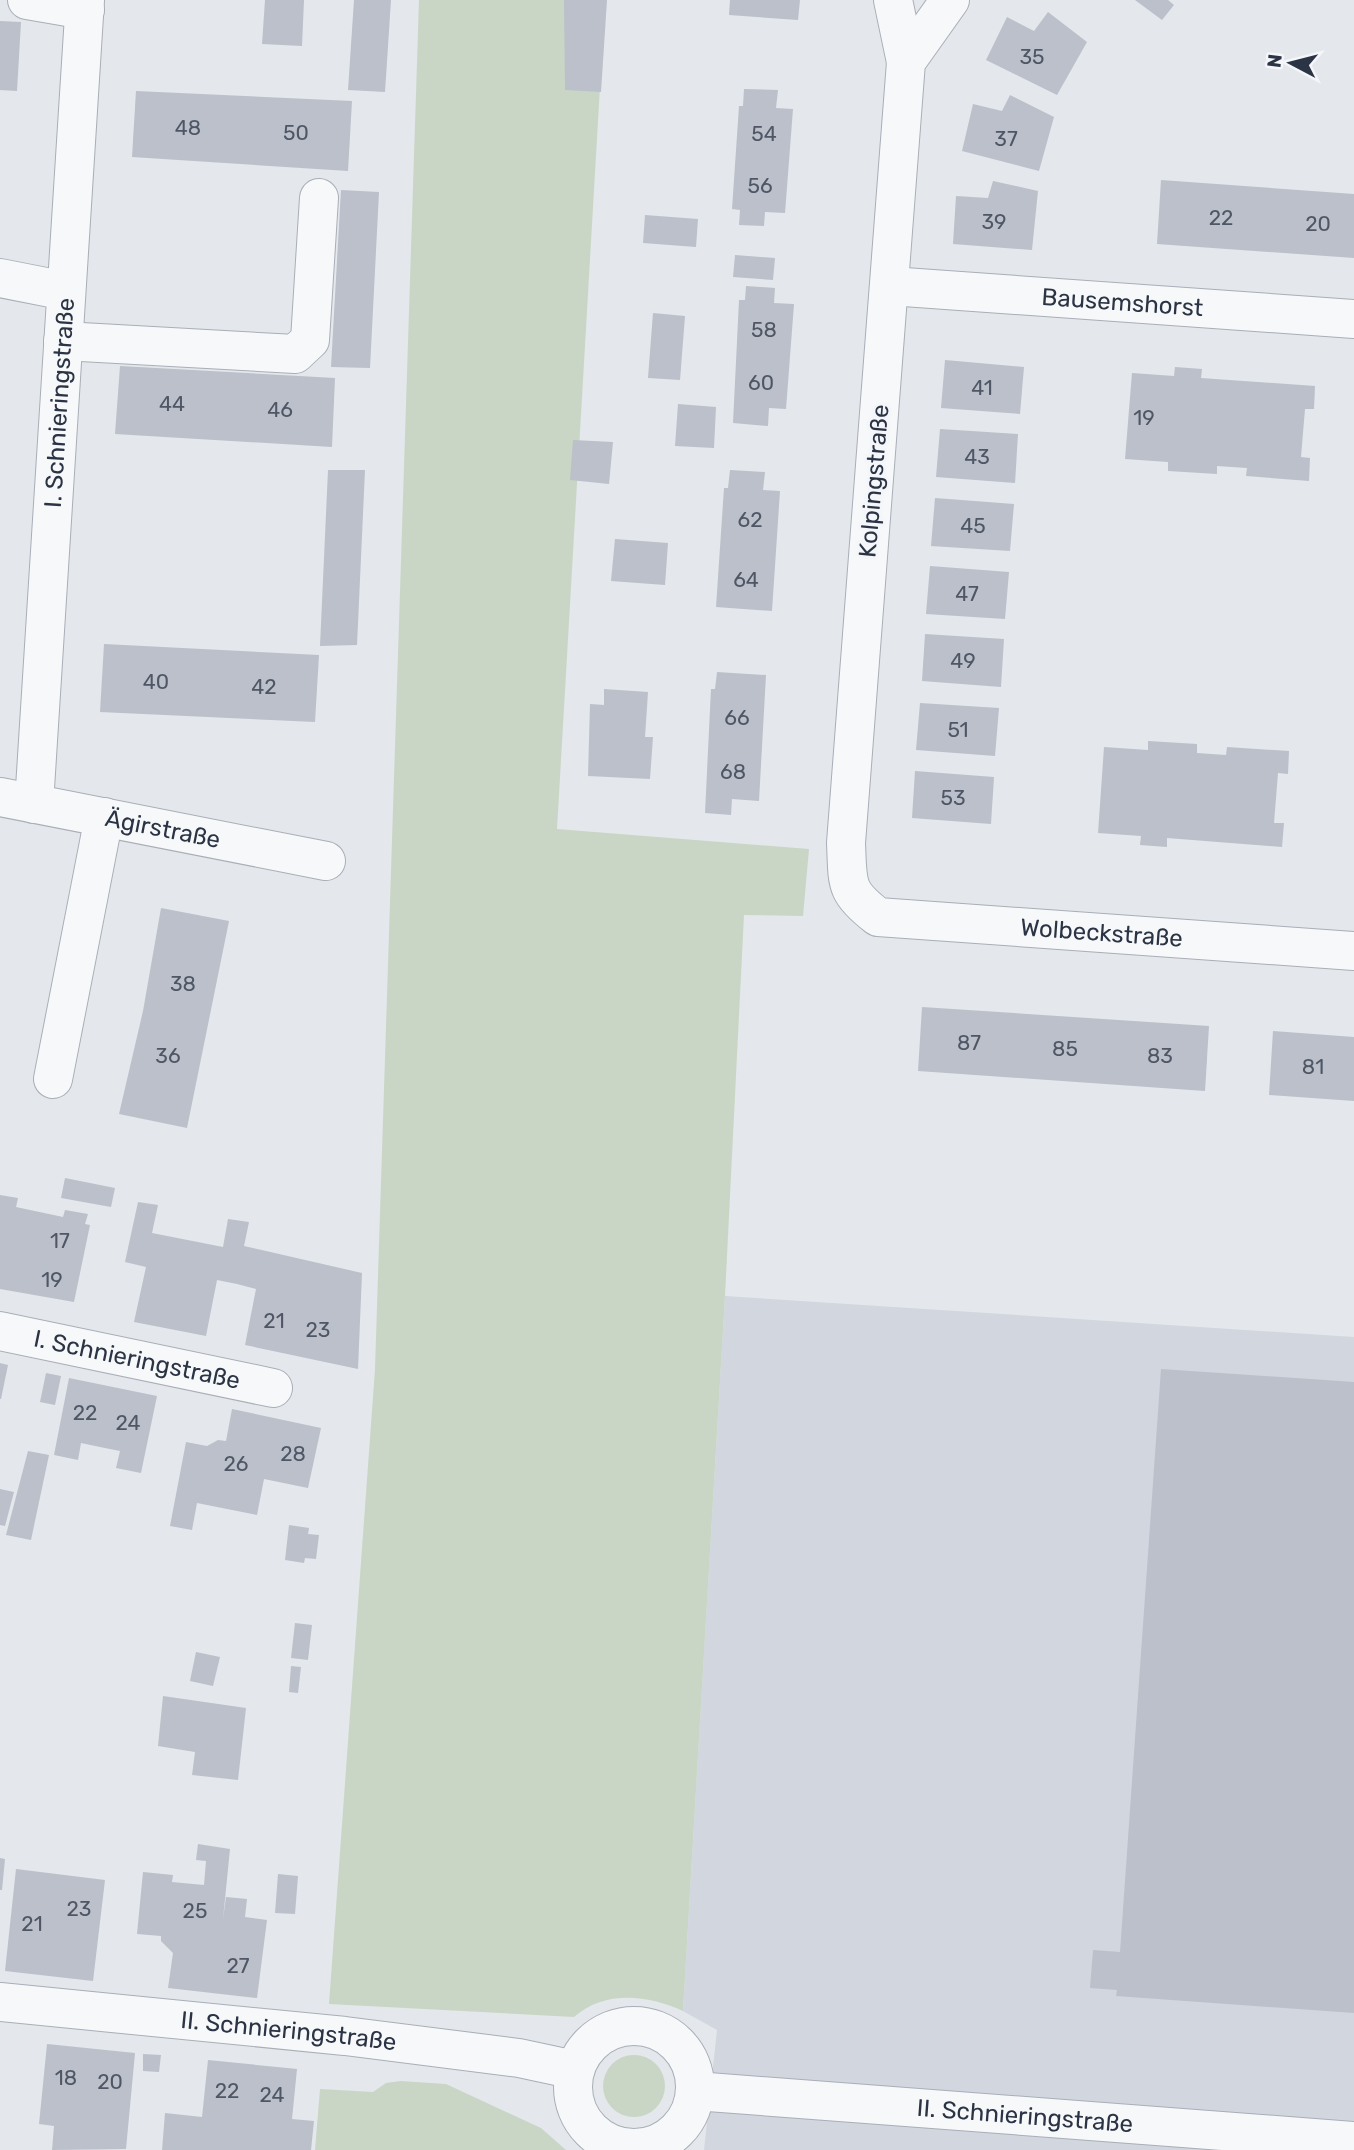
<svg xmlns="http://www.w3.org/2000/svg" width="1354" height="2150" font-family="Rubik,sans-serif">
<rect width="100%" height="100%" fill="#e4e7ec"/>
<path fill="#d2d6de" d="M725 1296 1354 1337V2150H704L717 2030 683 2011Z"/>
<g fill="#c9d6c5">
<path d="M419 0H605L557 829 809 849 803 916 744 915 725 1296 683 2011C647 1995 605 1990 574 2017L329 2004 375 1369Z"/>
<circle cx="634" cy="2086" r="31"/>
<path d="M401 2081 446 2084 541 2128 566 2150H315L320 2089 373 2092 386 2083Z"/>
</g>
<g fill="#bbc0ca">
<path d="M265 0H304L302 46 262 44Z"/>
<path d="M354 0H391L385 92 348 90Z"/>
<path d="M564 0H607L601 92 565 90Z"/>
<path d="M730 0H800L798 20 729 15Z"/>
<path d="M1135 0H1168L1174 5 1162 20Z"/>
<path d="M1048 12 1087 42 1057 95 986 60 1007 17 1034 31Z"/>
<path d="M0 21 21 22 17 91 0 90Z"/>
<path d="M744 89 778 90 776 108 793 109 785 213 765 212 764 226 739 225 740 210 732 209 739 106H743Z"/>
<path d="M136 91 352 101 348 171 132 157Z"/>
<path d="M1010 95 1054 117 1039 171 962 151 973 104 1002 111Z"/>
<path d="M1161 180 1354 194V258L1157 244Z"/>
<path d="M993 181 1038 191 1032 250 953 244 956 196 988 198Z"/>
<path d="M341 190 379 192 370 368 331 367Z"/>
<path d="M645 215 698 219 696 247 643 243Z"/>
<path d="M735 255 775 258 773 280 733 277Z"/>
<path d="M746 286 775 288 774 303 794 304 786 409 769 408 768 426 733 423 739 300H745Z"/>
<path d="M653 313 685 316 680 380 648 378Z"/>
<path d="M945 360 1024 367 1020 414 941 408Z"/>
<path d="M120 366 335 378 332 447 115 434Z"/>
<path d="M1175 367 1202 369 1201 378 1315 386 1314 409H1305L1301 457 1310 458 1309 481 1246 476 1247 468 1217 466V474L1168 471V462L1125 459 1132 373 1174 376Z"/>
<path d="M678 404 716 407 714 448 675 446Z"/>
<path d="M940 429 1018 434 1015 483 936 477Z"/>
<path d="M573 440 613 442 609 484 570 480Z"/>
<path d="M328 470H365L357 645 320 646Z"/>
<path d="M730 470 765 472 763 490 780 491 772 611 716 607 724 488H728Z"/>
<path d="M935 498 1014 504 1010 551 931 546Z"/>
<path d="M615 539 668 543 665 585 611 581Z"/>
<path d="M930 566 1009 572 1005 619 926 614Z"/>
<path d="M925 634 1004 639 1001 687 922 681Z"/>
<path d="M104 644 319 655 315 722 100 712Z"/>
<path d="M717 672 766 675 759 801 732 799 731 815 705 813 711 689H715Z"/>
<path d="M604 689 648 692 645 737H653L650 779 588 776 590 704 604 705Z"/>
<path d="M920 703 999 708 995 756 916 750Z"/>
<path d="M1148 741 1197 744V753L1226 755 1227 747 1289 751 1288 774 1278 773 1274 823H1284L1282 847 1167 838V847L1140 845 1141 836 1098 833 1104 747 1148 750Z"/>
<path d="M915 771 994 777 991 824 912 818Z"/>
<path d="M161 908 229 921 187 1128 119 1114 143 1011Z"/>
<path d="M922 1007 1209 1026 1205 1091 918 1071Z"/>
<path d="M1273 1031 1354 1037V1101L1269 1095Z"/>
<path d="M65 1178 115 1188 111 1207 61 1198Z"/>
<path d="M0 1195 18 1198 16 1207 63 1217 65 1210 88 1214 85 1224 90 1225 74 1302 0 1289Z"/>
<path d="M138 1202 158 1205 152 1233 223 1247 228 1219 249 1222 244 1246 362 1273 358 1369 245 1345 256 1289 237 1284 217 1280 206 1336 134 1322 146 1267 125 1262Z"/>
<path d="M0 1363 8 1365 1 1399H0Z"/>
<path d="M1161 1369 1354 1382V2013L1116 1996 1117 1990 1090 1988 1093 1950 1120 1952Z"/>
<path d="M46 1373 61 1376 55 1405 40 1402Z"/>
<path d="M69 1378 157 1396 141 1473 116 1468 120 1451 100 1447 81 1443 78 1460 54 1455Z"/>
<path d="M232 1409 321 1428 308 1488 264 1479 257 1515 197 1503 192 1530 170 1526 186 1442 207 1446 218 1440 226 1441Z"/>
<path d="M28 1451 49 1455 31 1540 6 1535Z"/>
<path d="M0 1489 14 1492 5 1526 0 1525Z"/>
<path d="M289 1525 309 1528 308 1534 319 1535 316 1559 305 1558 304 1563 285 1560Z"/>
<path d="M295 1623 312 1625 308 1660 291 1658Z"/>
<path d="M196 1652 220 1657 213 1686 190 1681Z"/>
<path d="M291 1666 301 1667 298 1693 289 1692Z"/>
<path d="M163 1696 246 1708 238 1780 192 1775 195 1752 158 1746Z"/>
<path d="M198 1844 230 1849 223 1919 226 1897 247 1899 245 1917 267 1920 257 1998 168 1988 173 1953 161 1941V1936L137 1934 143 1872 173 1875 172 1882 204 1885 206 1861 196 1860Z"/>
<path d="M0 1858 5 1859 2 1890H0Z"/>
<path d="M16 1869 105 1880 93 1981 5 1971Z"/>
<path d="M278 1874 298 1876 295 1914 275 1913Z"/>
<path d="M47 2044 135 2053 126 2149 52 2150 54 2126 39 2124Z"/>
<path d="M143 2054 161 2055 159 2072 143 2071Z"/>
<path d="M208 2060 297 2069 292 2119 314 2121 311 2150H162L165 2113 202 2117Z"/>
</g>
<g fill="none" stroke-linecap="round" stroke-linejoin="round">
<defs>
<g id="minor">
<path d="M27 0 85 10"/>
<path d="M893 0 906 62"/>
<path id="s1" d="M950 0 906 62 846 843C848 884 844 891 878 917L1354 951"/>
<path d="M0 278 66 291"/>
<path id="s2" d="M890 286 1354 319"/>
<path d="M63 341 295 354 310 340 319 198"/>
<path id="s3" d="M0 797 326 861"/>
<path id="s4" d="M34 804 85 0"/>
<path d="M53 1079 104 817"/>
<path id="s5" d="M0 1331 273 1388"/>
<path id="s6" d="M0 2002 345 2036 519 2058 575 2070"/>
<circle cx="634" cy="2087" r="61"/>
<path id="s7" d="M695 2091 1354 2141"/>
</g>
</defs>
<use href="#minor" stroke="#a9aeb7" stroke-width="40"/>
<use href="#minor" stroke="#f7f8fa" stroke-width="38"/>
</g>
<g text-anchor="middle" dominant-baseline="central" stroke-width="7" stroke-linejoin="round" paint-order="stroke">
<g font-size="21" fill="#4f5766">
<text x="1032" y="56">35</text>
<text x="188" y="127">48</text>
<text x="296" y="132">50</text>
<text x="764" y="133">54</text>
<text x="1006" y="138">37</text>
<text x="760" y="185">56</text>
<text x="1221" y="217">22</text>
<text x="994" y="221">39</text>
<text x="1318" y="223">20</text>
<text x="764" y="329">58</text>
<text x="761" y="382">60</text>
<text x="982" y="387">41</text>
<text x="172" y="403">44</text>
<text x="280" y="409">46</text>
<text x="1144" y="417">19</text>
<text x="977" y="456">43</text>
<text x="750" y="519">62</text>
<text x="973" y="525">45</text>
<text x="746" y="579">64</text>
<text x="967" y="593">47</text>
<text x="963" y="660">49</text>
<text x="156" y="681">40</text>
<text x="264" y="686">42</text>
<text x="737" y="717">66</text>
<text x="958" y="729">51</text>
<text x="733" y="771">68</text>
<text x="953" y="797">53</text>
<text x="183" y="983">38</text>
<text x="969" y="1042">87</text>
<text x="1065" y="1048">85</text>
<text x="168" y="1055">36</text>
<text x="1160" y="1055">83</text>
<text x="1313" y="1066">81</text>
<text x="60" y="1240">17</text>
<text x="52" y="1279">19</text>
<text x="274" y="1320">21</text>
<text x="318" y="1329">23</text>
<text x="85" y="1412">22</text>
<text x="128" y="1422">24</text>
<text x="293" y="1453">28</text>
<text x="236" y="1463">26</text>
<text x="79" y="1908">23</text>
<text x="195" y="1910">25</text>
<text x="32" y="1923">21</text>
<text x="238" y="1965">27</text>
<text x="66" y="2077">18</text>
<text x="110" y="2081">20</text>
<text x="227" y="2090">22</text>
<text x="272" y="2094">24</text>
</g>
<g font-size="24" fill="#2b3445" stroke="#f4f6f9">
<text stroke="none"><textPath href="#s2" startOffset="233">Bausemshorst</textPath></text>
<text stroke="none"><textPath href="#s4" startOffset="402">I. Schnieringstraße</textPath></text>
<text transform="translate(874 481) rotate(-85)">Kolpingstraße</text>
<text stroke="none"><textPath href="#s3" startOffset="166">Ägirstraße</textPath></text>
<text stroke="none"><textPath href="#s1" startOffset="1169">Wolbeckstraße</textPath></text>
<text stroke="none"><textPath href="#s5" startOffset="140">I. Schnieringstraße</textPath></text>
<text stroke="none"><textPath href="#s6" startOffset="290">II. Schnieringstraße</textPath></text>
<text stroke="none"><textPath href="#s7" startOffset="331">II. Schnieringstraße</textPath></text>
</g>
</g>
<g transform="translate(1291 63) rotate(277)" stroke="#f4f6f9" stroke-width="5" paint-order="stroke">
<path d="M0-5L12 26L0 18L-12 26Z" fill="#2b3445"/>
<text y="-10" font-size="19" font-weight="bold" text-anchor="middle" fill="#2b3445">N</text>
</g>
</svg>
